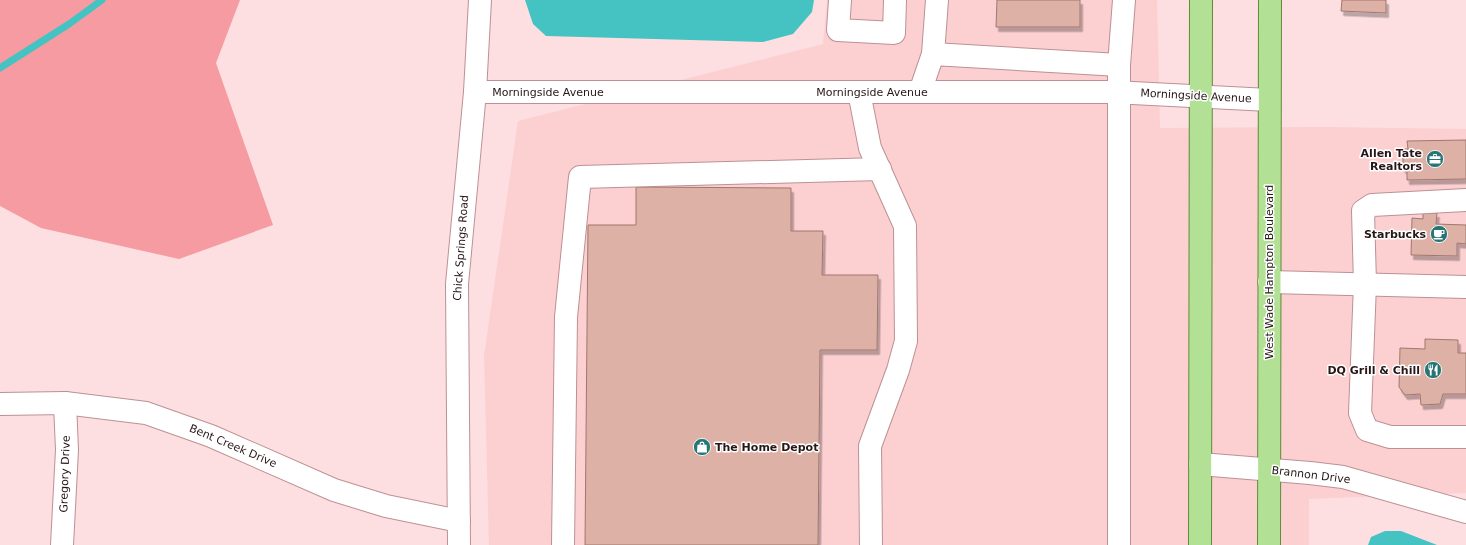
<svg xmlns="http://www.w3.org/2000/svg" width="1466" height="545" font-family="'DejaVu Sans',sans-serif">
<defs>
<filter id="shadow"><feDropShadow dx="2.5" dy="4.5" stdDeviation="0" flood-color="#0004"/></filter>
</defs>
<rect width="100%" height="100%" fill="#fddfe1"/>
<path fill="#fccfd1" d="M827 0H1157L1160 128 1328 127 1466 129V493L1309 499V545H489L484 356 518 121 823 44Z"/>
<path fill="#f59ba1" d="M0 0H240L216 63 273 225 179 259 41 228 0 206Z"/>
<g fill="#45c3c3">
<path d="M525 0H814L812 12 793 34 763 42 546 36 533 24Z"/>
<path d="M1385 531H1401L1437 545H1368L1371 537Z"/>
</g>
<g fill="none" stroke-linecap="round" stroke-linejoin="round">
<path stroke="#45c3c3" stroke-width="7" d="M0 68 69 24 102 0"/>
</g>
<g fill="#ddb1a6" stroke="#a0776d" filter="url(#shadow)">
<path d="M997 0H1080V27H996Z"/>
<path d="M1342 0H1386V13L1341 11Z"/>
<path d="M1466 140V179L1407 180V169H1403V149H1408L1407 141Z"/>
<path d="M636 187 791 188V231H823L822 275H878L877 350H820L818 545H585L588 225H636Z"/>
<path d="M1423 213H1437L1436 224 1466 225V244L1457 243V256L1411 255 1412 218 1423 219Z"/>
<path d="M1425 339 1458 340V353H1466V394H1443L1440 404 1421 405 1420 394 1405 395 1399 387 1400 348 1425 349Z"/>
</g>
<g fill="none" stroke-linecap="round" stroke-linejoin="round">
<defs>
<g id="minor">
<path d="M840 0 838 30 894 33 895 0"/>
<path d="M933 54 937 0"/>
<path d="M1119 65V545"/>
<path d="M475 92H1113L1269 100"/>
<path d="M859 92 870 148 905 226 906 341 898 370 870 446 871 545"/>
<path d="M920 92 933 54 1119 65 1124 0"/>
<path d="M1466 200 1372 205 1363 211 1365 284 1360 413 1367 430 1390 437H1466"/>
<path d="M1269 282 1466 287"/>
<path d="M0 404 65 403 146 413 211 436 334 490 386 506 459 521"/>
<path d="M1200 464 1310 473 1343 477 1466 512"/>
<path d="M62 545 67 450 65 403"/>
<path d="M459 545 457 284 475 92 480 0"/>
<path d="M563 545 566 317 580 177 880 169"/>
</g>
<g id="major">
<path d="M1200 545 1201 0"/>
<path d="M1269 545 1270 0"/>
</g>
</defs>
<use href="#minor" stroke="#bd9193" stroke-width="24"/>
<use href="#major" stroke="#608c39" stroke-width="24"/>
<use href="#minor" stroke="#fff" stroke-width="22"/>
<use href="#major" stroke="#b2e094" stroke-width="22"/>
</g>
<defs>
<symbol id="office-disc" viewBox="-11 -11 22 22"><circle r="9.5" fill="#297474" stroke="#fff"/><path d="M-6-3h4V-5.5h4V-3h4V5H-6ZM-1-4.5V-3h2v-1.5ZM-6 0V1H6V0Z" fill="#fff"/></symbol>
<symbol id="cafe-disc" viewBox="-11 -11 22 22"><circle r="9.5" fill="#297474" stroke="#fff"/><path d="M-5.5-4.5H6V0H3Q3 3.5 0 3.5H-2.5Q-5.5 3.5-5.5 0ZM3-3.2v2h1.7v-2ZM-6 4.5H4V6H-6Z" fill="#fff"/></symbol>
<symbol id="restaurant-disc" viewBox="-11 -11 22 22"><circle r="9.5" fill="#297474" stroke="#fff"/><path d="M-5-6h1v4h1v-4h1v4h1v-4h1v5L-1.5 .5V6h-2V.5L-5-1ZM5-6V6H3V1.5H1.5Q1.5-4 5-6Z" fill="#fff"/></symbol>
<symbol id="shop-disc" viewBox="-11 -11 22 22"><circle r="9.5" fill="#297474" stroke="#fff"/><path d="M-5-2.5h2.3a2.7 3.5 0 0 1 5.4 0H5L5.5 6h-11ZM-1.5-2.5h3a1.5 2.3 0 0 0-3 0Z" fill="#fff"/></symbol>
</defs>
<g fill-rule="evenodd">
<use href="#office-disc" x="1425" y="149" width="20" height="20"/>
<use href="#cafe-disc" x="1429" y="224" width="20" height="20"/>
<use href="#restaurant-disc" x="1423" y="360" width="20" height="20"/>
<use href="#shop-disc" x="692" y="437" width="20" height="20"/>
</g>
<g text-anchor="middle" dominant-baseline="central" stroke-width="3" stroke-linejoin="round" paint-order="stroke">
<g font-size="11" fill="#271617" stroke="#fff">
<text x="548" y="92">Morningside Avenue</text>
<text x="872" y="92">Morningside Avenue</text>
<text transform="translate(1196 96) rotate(3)">Morningside Avenue</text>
<text transform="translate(461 248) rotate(-86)">Chick Springs Road</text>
<text transform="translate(1269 272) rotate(-90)">West Wade Hampton Boulevard</text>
<text transform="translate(233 446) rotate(23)">Bent Creek Drive</text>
<text transform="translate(65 474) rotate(-88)">Gregory Drive</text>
<text transform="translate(1311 475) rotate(7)">Brannon Drive</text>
</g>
<g font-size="11" font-weight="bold" fill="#271617" stroke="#fff" text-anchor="end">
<text x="1422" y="153">Allen Tate<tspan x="1422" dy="13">Realtors</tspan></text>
<text x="1426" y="234">Starbucks</text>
<text x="1420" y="370">DQ Grill &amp; Chill</text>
<text x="715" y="447" text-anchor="start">The Home Depot</text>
</g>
</g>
</svg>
